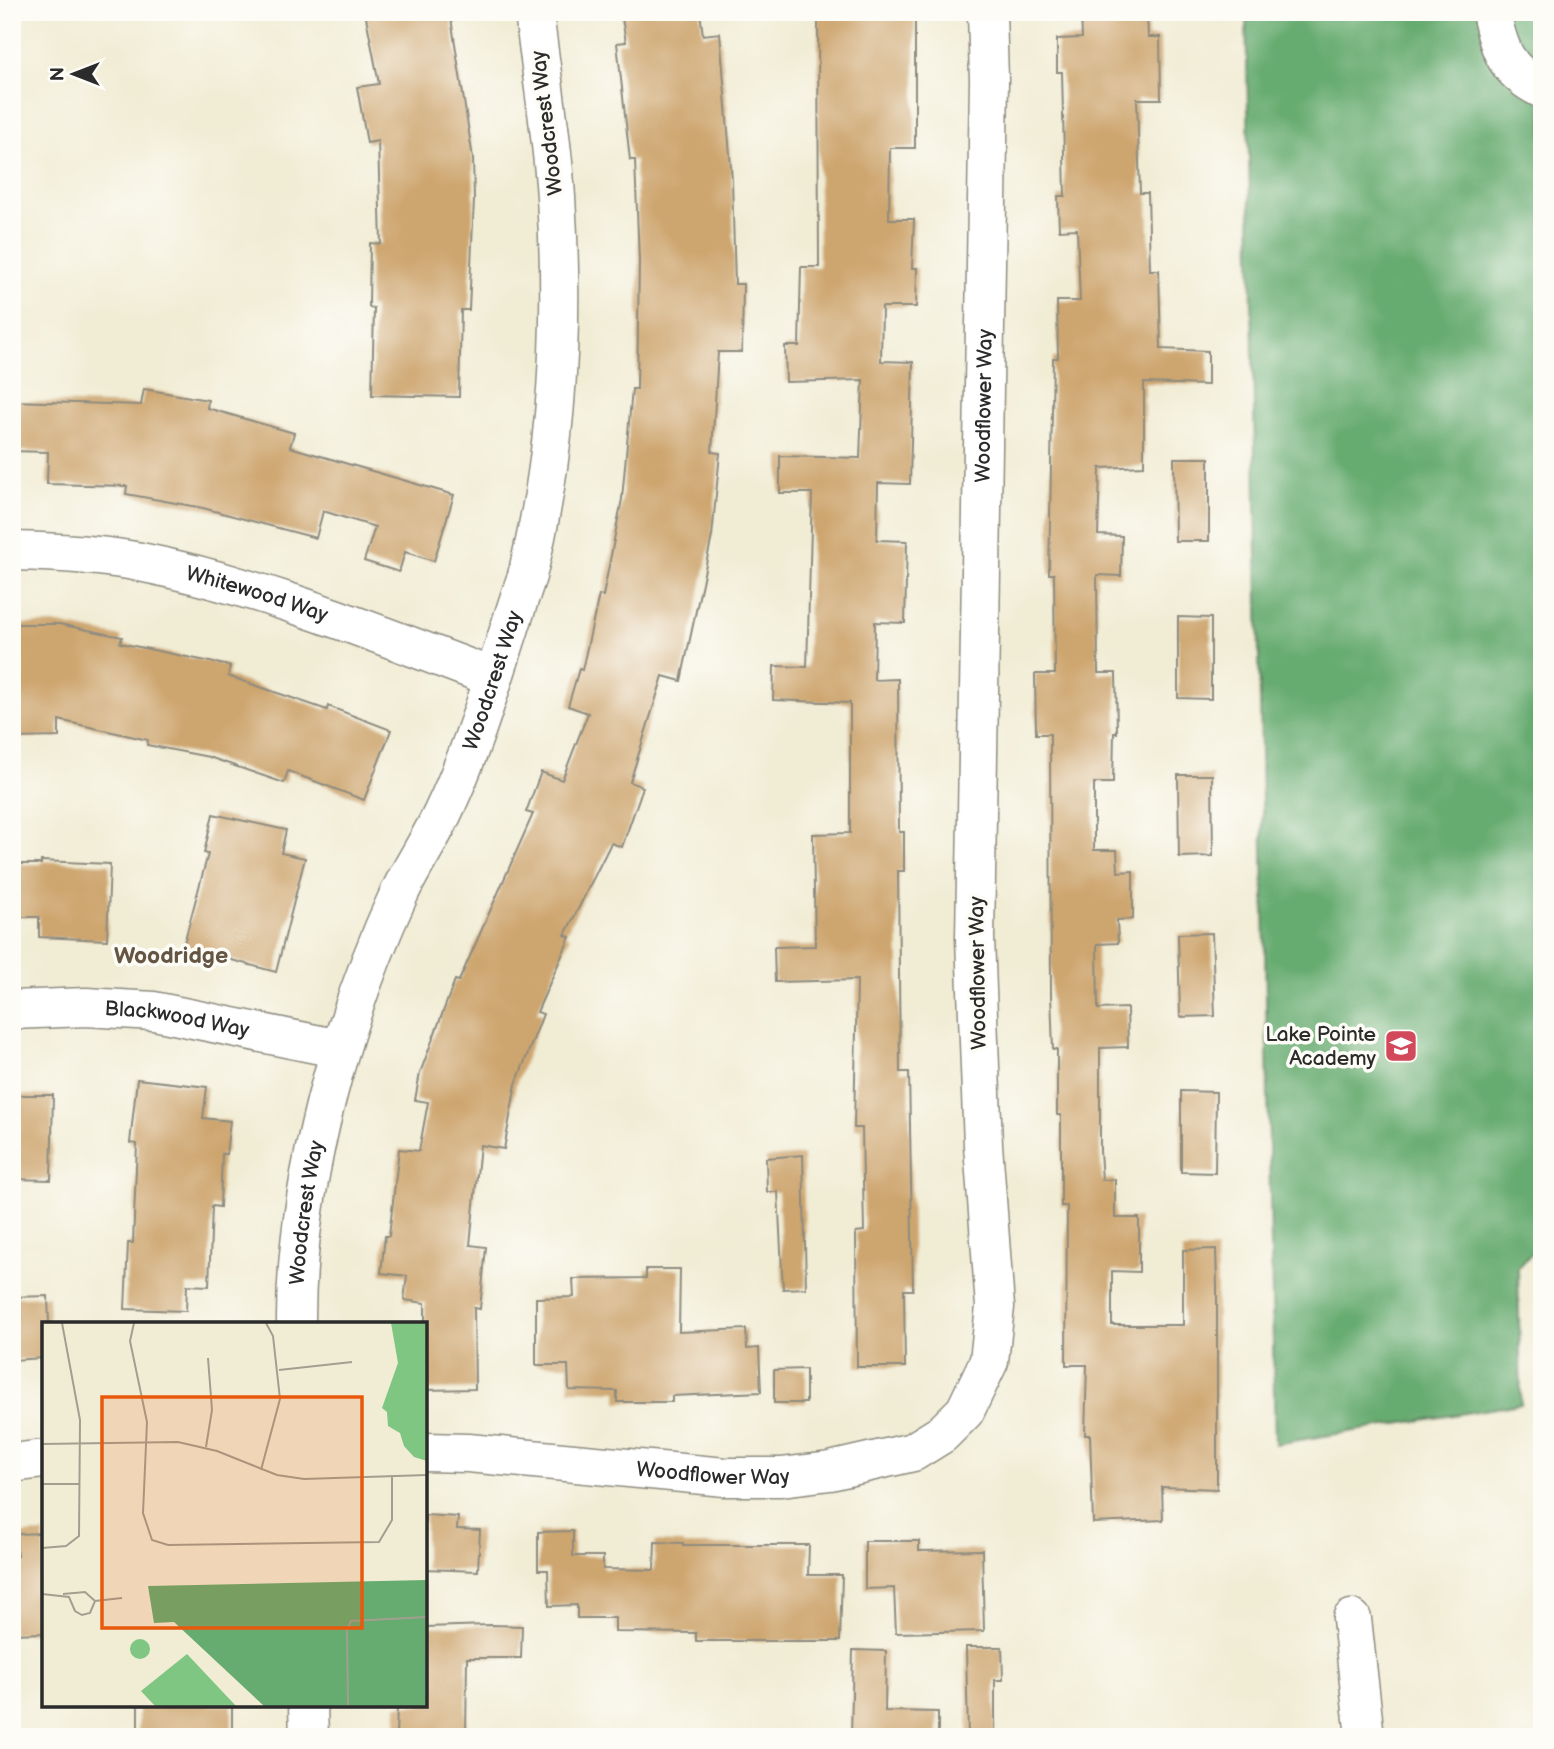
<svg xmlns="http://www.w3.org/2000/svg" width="1554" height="1749" font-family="'Balsamiq Sans',sans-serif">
<rect width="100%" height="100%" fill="#fdfcf7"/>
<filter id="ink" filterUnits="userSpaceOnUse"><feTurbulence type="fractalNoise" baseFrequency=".0143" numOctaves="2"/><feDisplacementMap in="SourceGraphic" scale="14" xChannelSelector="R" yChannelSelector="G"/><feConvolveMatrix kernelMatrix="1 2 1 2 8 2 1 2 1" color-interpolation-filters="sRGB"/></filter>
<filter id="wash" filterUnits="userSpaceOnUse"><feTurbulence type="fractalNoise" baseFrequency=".00686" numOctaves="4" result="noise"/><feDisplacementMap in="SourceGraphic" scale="28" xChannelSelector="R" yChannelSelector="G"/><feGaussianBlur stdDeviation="1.57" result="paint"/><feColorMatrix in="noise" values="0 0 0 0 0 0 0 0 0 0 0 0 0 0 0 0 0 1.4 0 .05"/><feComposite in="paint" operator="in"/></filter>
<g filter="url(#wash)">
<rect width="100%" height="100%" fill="#f1ecd4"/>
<path fill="#66ab70" stroke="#486b4e" stroke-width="2" d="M1246 12H1542V1242L1518 1268 1521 1404 1275 1444Z"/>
<g id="blocks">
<g fill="#cda56e">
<path d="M365 12H450L473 158 474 199 469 310H461L459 397 372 395 374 308 369 307 370 243 381 244 378 141 367 143 357 87 379 84Z"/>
<path d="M621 12H700L703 35 720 33 732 180 735 284H743L742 352H718L712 452 720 453 712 536 681 681 663 676 630 782 643 787 622 847 611 843 565 935 570 937 537 1012 543 1014 516 1084 504 1149 480 1145 470 1245 486 1247 480 1309 474 1308 475 1389 425 1390V1303L404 1300 407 1276 381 1273 385 1236H389L399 1149 419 1151 428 1102 415 1100 420 1073 455 980 459 981 533 814 526 812 541 772 562 780 588 713 568 706 579 669 582 670 599 595 603 596 622 499 632 389H637L639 261 635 160H630L617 43 626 42Z"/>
<path d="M818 12H915V148H890L889 219H914L912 268H917L916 307H882L881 361 913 362 910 484 878 483 877 540 907 541 905 623 875 622 874 680 898 679 899 832H904V871H898L900 1072H909L913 1290H904L905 1367H857L856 1232 864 1231 862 1128H854L857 980 775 982 774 947 815 946 813 834 850 833V703L773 700 774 666 807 667 812 493H780V456L860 458 863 380 786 382 785 346H799L801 267H819Z"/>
<path d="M1081 12H1147L1148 37H1160L1161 99H1137L1140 193H1148L1150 270H1159L1161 349 1208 351V385L1144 383V466L1100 468 1098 535 1122 536 1121 576 1097 575 1098 673H1116L1117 733H1114L1113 783H1094V850H1117L1118 872 1133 871V919L1117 920 1118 943 1097 944 1098 1009 1127 1008 1128 1047 1100 1048V1151L1102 1180 1115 1179V1218H1139V1272L1112 1271V1325H1183V1250L1216 1249 1217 1286V1489L1162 1487 1163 1520 1093 1523 1090 1435H1085L1087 1365H1066L1067 1206H1061V1115H1057V1049L1053 1050 1051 995 1050 734H1036L1035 674H1055L1054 574H1049L1053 358H1058L1057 301H1080L1077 229 1059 230 1058 196H1065L1062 72H1057V39L1082 38Z"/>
<path d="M144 389 208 400 207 408 294 433 290 447 454 495 434 561 405 552 399 572 364 561 375 527 323 511 316 538 203 508 126 494 127 486 47 484 48 452 12 451V401L141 405Z"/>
<path d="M1174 458H1209V541H1175Z"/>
<path d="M1178 617 1211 618V699L1178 698Z"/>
<path d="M12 624H59L122 637 120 643 230 666 228 676 327 710 328 706 391 730 364 800 288 771 284 783 209 757 147 745 148 740 59 720V737L12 738Z"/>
<path d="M1178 775H1212L1213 856 1179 857Z"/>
<path d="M213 814 286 830 281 853 305 858 276 972 183 947 208 854 204 853Z"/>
<path d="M41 861 110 864 107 940 39 937V917H12V864H41Z"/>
<path d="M1212 933 1215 1016 1180 1017 1178 934Z"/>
<path d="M137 1079 207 1087 203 1118 230 1121 226 1154H222L220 1207 212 1206 209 1286 187 1285 186 1311 125 1309 128 1243H133L137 1144 130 1143Z"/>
<path d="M1181 1091 1216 1092 1215 1173 1181 1172Z"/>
<path d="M12 1095H53L51 1180 12 1179Z"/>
<path d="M803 1155 806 1288 783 1289 778 1192H767L766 1158Z"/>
<path d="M646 1269H680L679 1332 746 1329 747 1349 759 1348 761 1392 672 1396V1402H617V1391L569 1390 568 1365H536V1298L574 1297 573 1279 646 1278Z"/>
<path d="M48 1296 49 1324H44V1358L12 1360V1297Z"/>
<path d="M806 1369V1403H774V1370Z"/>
<path d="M425 1515 458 1517 457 1529 480 1530 478 1571 425 1569Z"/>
<path d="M573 1531V1556H603V1569L654 1570 655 1542 683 1543V1545H809L808 1575H842L840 1641H696V1633L615 1632V1618H577V1605L549 1606 548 1570H538V1532Z"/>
<path d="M44 1533V1633L12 1634V1556H17L16 1534Z"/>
<path d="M865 1541H919V1551L982 1550 984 1631 896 1633 894 1588 865 1589Z"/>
<path d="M491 1625 522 1626 521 1658H467L466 1737H396L397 1705H425V1627Z"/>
<path d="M966 1647H1002L1003 1680H995V1737H968Z"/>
<path d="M853 1650 886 1651 885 1711 938 1712V1737H851Z"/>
<rect x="138" y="1705" width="94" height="32"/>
</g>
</g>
</g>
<g filter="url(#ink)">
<use href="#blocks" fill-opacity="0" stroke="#8e8c80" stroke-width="2"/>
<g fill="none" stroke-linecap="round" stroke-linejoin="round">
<defs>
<g id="minor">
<path d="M1491 12C1499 50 1506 71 1542 89"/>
<path id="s1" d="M12 551C55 552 98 554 140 562 261 586 377 634 492 677"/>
<path id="s2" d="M12 1010 86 1007 154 1011 340 1049"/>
<path id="s3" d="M296 1324C295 1184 341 1020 399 894 412 866 431 839 444 810 479 736 500 653 527 576 558 453 564 322 556 197 552 135 541 73 534 12"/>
<path id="s4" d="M425 1452 468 1453 725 1477H781L830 1471 913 1452 942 1434 965 1411 989 1361 995 1307 983 1145 975 938 989 80 987 12"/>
<path d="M12 1463 44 1459"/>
<path d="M1352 1619 1365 1737"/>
<path d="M308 1705 309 1737"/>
</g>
</defs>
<use href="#minor" stroke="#8e8c80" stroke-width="41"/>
<use href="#minor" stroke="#fff" stroke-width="38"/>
</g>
</g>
<defs>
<symbol id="school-square" viewBox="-11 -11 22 22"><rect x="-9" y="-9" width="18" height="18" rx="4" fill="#d1495b" stroke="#fdfcf7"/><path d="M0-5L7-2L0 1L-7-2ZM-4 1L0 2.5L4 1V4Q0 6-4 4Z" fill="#fff"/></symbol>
</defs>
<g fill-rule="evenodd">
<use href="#school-square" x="1382" y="1027" width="38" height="38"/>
</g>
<g text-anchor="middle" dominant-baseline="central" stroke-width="7" stroke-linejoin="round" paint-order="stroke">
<g font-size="21" fill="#2b2b2b" stroke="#fdfcf7">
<text transform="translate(547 123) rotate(-97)">Woodcrest Way</text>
<text stroke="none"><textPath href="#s4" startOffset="1570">Woodflower Way</textPath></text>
<text stroke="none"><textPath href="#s1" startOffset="250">Whitewood Way</textPath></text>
<text stroke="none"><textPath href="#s3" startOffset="679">Woodcrest Way</textPath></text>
<text transform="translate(978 973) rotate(-91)">Woodflower Way</text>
<text stroke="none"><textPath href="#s2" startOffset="166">Blackwood Way</textPath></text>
<text stroke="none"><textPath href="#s3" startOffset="112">Woodcrest Way</textPath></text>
<text stroke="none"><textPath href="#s4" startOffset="289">Woodflower Way</textPath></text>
</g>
<g font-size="21" fill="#2b2b2b" stroke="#fdfcf7" text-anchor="end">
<text x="1376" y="1034">Lake Pointe<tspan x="1376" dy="24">Academy</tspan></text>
</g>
<g font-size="23" font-weight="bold" fill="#645642" stroke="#fdfcf7">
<text x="171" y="956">Woodridge</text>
</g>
</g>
<g transform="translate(42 1322)">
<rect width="385" height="385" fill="#f1ecd4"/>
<path d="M349 1H385V139L372 135 362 124 358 111 346 104 345 90 340 86 356 41ZM88 327a10 10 0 1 1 20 0a10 10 0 1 1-20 0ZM145 332 194 384H113L99 369Z" fill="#7ec682"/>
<path d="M385 258V384H222L132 300 112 301 106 264Z" fill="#66ab70"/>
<path fill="none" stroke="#a29f90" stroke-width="2" d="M92 1 88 19 105 100 101 191 110 218 126 223 337 220 350 198V153M237 48 310 40M0 122 136 120 175 129 235 153 262 157 385 153M164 125 170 88 166 36M219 148 238 77 231 14 224 1M0 162H38M0 226 24 224 37 214 38 98 20 1M0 272 27 275 33 289 40 293 48 291 53 279 80 276M21 272 43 270 53 279M306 384 305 308 309 299 385 295"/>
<path fill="#e8590c" fill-opacity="0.15" stroke="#e8590c" stroke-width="3.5" d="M60 75H320V306H60Z"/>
<rect width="385" height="385" fill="none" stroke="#2b2b2b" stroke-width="3.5"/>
</g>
<rect width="1554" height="1749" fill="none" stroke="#fdfcf7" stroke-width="42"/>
<g transform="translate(74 74) rotate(270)" stroke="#fdfcf7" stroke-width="5" paint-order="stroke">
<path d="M0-5L12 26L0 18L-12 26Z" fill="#2b2b2b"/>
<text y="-10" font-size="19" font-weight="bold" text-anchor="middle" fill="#2b2b2b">N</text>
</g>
</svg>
